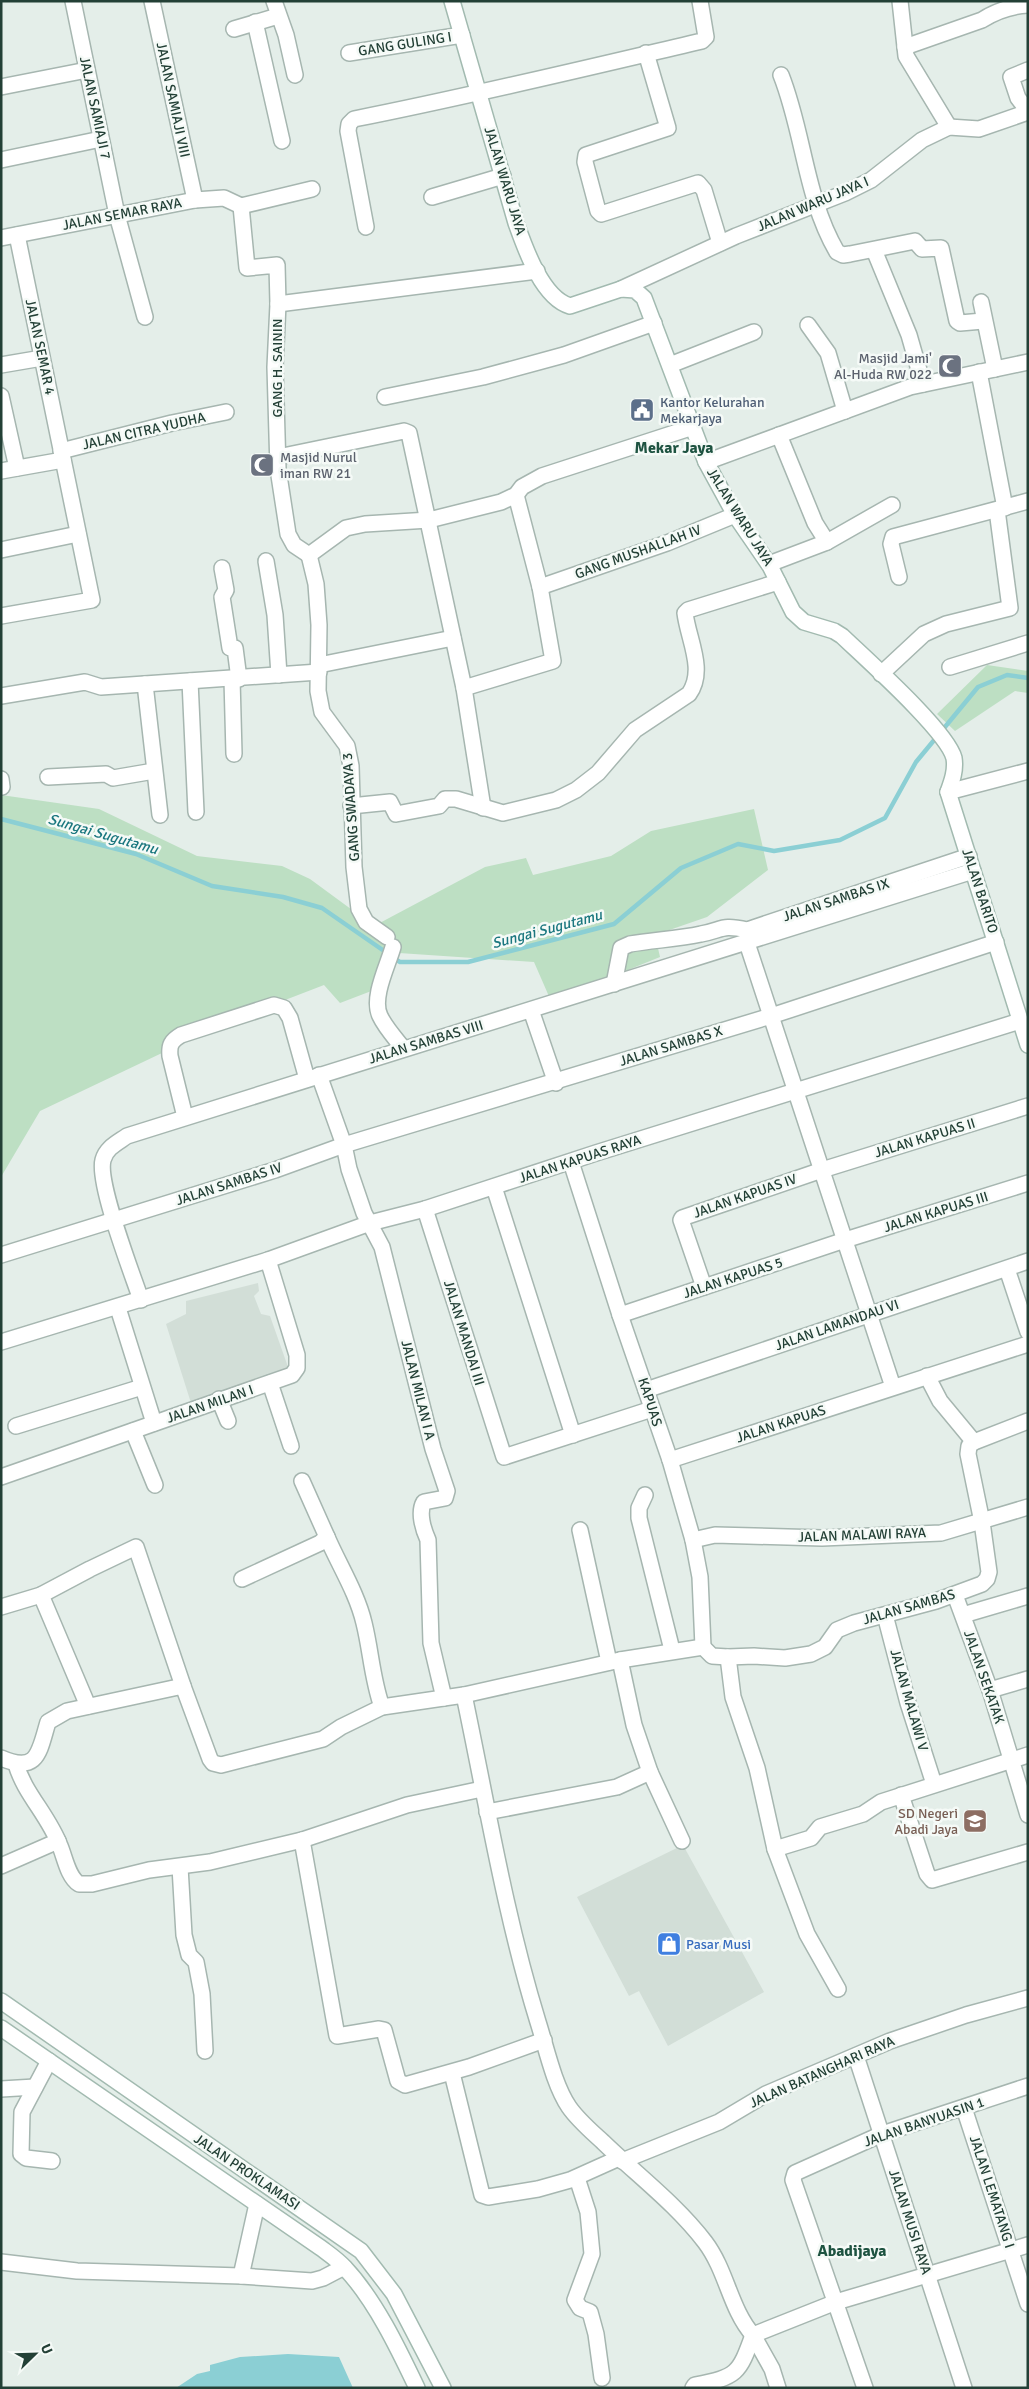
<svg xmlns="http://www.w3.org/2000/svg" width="1029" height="2389" font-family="Signika,sans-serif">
<rect width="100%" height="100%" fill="#e4eee9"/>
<g fill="#d2ded7">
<path d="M258 1283 259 1291 254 1296 261 1314 270 1316 288 1367 264 1378 191 1403 166 1324 186 1314V1301Z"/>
<path d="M683 1845 764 1992 668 2046 639 1991 629 1996 577 1897Z"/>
</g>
<g fill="#bddfc3">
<path d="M987 665 1028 671V693L1015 691 955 731 937 714Z"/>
<path d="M1 795 99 809 197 856 282 866 310 879 374 926 485 867 526 858 533 875 611 856 651 831 754 809 768 870 707 917 655 935 660 957 551 1001 534 962 399 953 374 990 340 1003 324 985 223 1024 40 1111 1 1177Z"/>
</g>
<path fill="#8bcfd4" d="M288 2354 339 2357 353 2388H176L197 2374 210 2371V2365L240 2357Z"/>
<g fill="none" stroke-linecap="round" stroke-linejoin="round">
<g stroke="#8bcfd4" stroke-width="4.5">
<path d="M1 819 136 854 212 886 283 897 322 908 387 953"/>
<path d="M393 958 400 962H468L614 924 681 868 738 844 774 851 840 840 885 818 916 762 978 687 1007 675 1028 678"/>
</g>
<defs>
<g id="street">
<path d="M73 1 117 215 145 317"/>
<path d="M152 1 195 200"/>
<path d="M274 1 286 35 295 75"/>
<path d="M900 1 906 56 949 127"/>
<path d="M255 22 282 141"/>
<path d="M234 29 278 16"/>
<path d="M905 47 982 20C996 11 1011 6 1028 5"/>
<path d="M349 53 462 35"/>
<path d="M646 53 668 128 586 155 585 162 598 211 601 214 698 183 704 190 720 243"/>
<path d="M1028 70 1011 77 1018 98 1028 111"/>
<path d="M781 75C804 133 805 197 837 252L843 255 850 254 915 241 922 249 941 248 957 321 960 323 983 321"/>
<path d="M1 87 87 70"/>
<path d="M1 160 101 139"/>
<path d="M432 197 503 176"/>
<path d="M241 206 247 268 277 265 278 304 275 367 278 469 288 534 294 545 309 555"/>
<path d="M241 206 312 189"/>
<path d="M366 227 348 131 349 124 354 119C471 96 586 68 702 41L706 37 700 1"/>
<path d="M1 238 195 200 224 198 241 206"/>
<path d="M874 250 909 335 923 384"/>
<path d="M621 289 736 236 845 193 871 180 922 140 949 127 979 129 1028 112"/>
<path d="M981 302 995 369"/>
<path d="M278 304 537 271"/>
<path d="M808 325 828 353 845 411"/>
<path d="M1 365 42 358"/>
<path d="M670 365 754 332"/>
<path d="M979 372 1005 508"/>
<path d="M1 396 17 468"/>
<path d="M385 397 483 377 564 355 654 323"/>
<path d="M779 435 815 523 827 542"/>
<path d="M61 451 172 423 226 412"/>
<path d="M278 457 404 431 409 433 464 688 483 808"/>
<path d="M706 462 910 387 1028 362"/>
<path d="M1 471 63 460"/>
<path d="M1 550 78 534"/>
<path d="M309 555 346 528 365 524 429 520 501 502 516 495 522 487 542 476 693 427"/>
<path d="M309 555 316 584 319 625 318 691 322 712 347 746 351 766 354 867 359 909 366 922 387 937"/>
<path d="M266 561 275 615 279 675"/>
<path d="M769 564 827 542 892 505"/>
<path d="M222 568 226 590 222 597 230 648H235L239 679"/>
<path d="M899 577 891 544 893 537 1028 501"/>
<path d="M540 587 667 543 735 515"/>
<path d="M1 616 92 600 17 235"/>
<path d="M319 665 453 638"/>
<path d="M950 667 1028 643"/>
<path d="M881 674 924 634 946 624 1010 608 997 510"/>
<path d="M232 679 234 754"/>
<path d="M190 681 196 812"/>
<path d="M145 684 160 815"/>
<path d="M464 688 553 661 540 587 516 495"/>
<path d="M1 696 85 682 101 687 319 672"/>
<path d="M48 777 106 774 113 778 154 771"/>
<path d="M1 779 2 787"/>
<path d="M948 792 1028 771"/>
<path d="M351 806 390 802 396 814 439 806 445 799H456L503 813 556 800 576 790 598 773 635 730 689 694C706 670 688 639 685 613L688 610 778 582"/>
<path d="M747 943 893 1387"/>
<path d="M393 947C388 965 371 998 380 1016 385 1027 395 1038 403 1048"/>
<path d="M614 984 621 948 630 944C653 940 678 939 701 934 723 930 721 924 747 930L969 856"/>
<path d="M531 1010 556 1083"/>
<path d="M319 1075 344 1145 349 1169 364 1213 382 1247 433 1449 447 1491 445 1498 424 1502C418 1512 423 1529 428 1540L431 1643 444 1698"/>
<path d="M185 1117 170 1056C169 1045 171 1041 181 1035L274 1005 284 1008 290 1018 307 1079"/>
<path d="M571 1162 620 1315 670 1460 693 1540 700 1577 703 1647"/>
<path d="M494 1187 573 1435"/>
<path d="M425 1209 504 1457 652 1409"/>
<path d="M1 1255 275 1170 344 1145 771 1016 996 942"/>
<path d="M1007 1269 1028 1332"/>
<path d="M704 1287 681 1220 682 1218 822 1170 1028 1106"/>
<path d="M141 1300C132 1273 97 1183 103 1160 106 1148 117 1143 127 1136L973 871"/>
<path d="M118 1308 154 1423"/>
<path d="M620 1315 845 1240 1028 1183"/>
<path d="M1 1342 268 1260 370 1223 425 1209 596 1153 1020 1021"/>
<path d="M927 1376 940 1401 974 1442"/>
<path d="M270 1383 291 1446"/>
<path d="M646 1390 1028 1261"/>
<path d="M219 1399 228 1421"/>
<path d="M16 1426 142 1387"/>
<path d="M133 1431 155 1485"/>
<path d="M670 1460 1028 1344"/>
<path d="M1 1477 292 1375 297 1368V1355L268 1260"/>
<path d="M302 1481 327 1537"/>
<path d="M645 1495 639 1508V1518L672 1650"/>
<path d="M580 1530 609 1662"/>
<path d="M693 1540 715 1535 822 1538 941 1533 1028 1507"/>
<path d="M242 1579 320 1543 327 1537C339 1565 357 1593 364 1623 371 1651 372 1679 382 1707"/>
<path d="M41 1595 88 1706"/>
<path d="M955 1595 990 1690 1028 1815"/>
<path d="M1 1607 41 1595 90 1569 136 1547 183 1686"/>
<path d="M885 1615 908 1703 934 1784"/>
<path d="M963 1615 1028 1596"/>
<path d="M703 1647 712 1656 728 1657 754 1656 785 1658 811 1654 825 1647 837 1630 854 1623 936 1601 982 1584 987 1579 989 1572 982 1522 968 1454 969 1446 974 1442 1028 1421"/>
<path d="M728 1657 733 1697 757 1768 775 1849 807 1934 838 1989"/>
<path d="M990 1690 1028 1679"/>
<path d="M464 1695C487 1804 505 1915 538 2022 546 2047 554 2085 569 2107 578 2120 591 2131 603 2142 637 2175 676 2204 705 2242 727 2271 730 2309 753 2335L836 2302 1028 2245"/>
<path d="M1 1758C38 1774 39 1752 48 1722L67 1711 183 1686 210 1759 213 1763 221 1765 323 1739 341 1727 382 1707 464 1695 620 1660 703 1647"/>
<path d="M16 1764C24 1793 49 1816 60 1846 65 1858 68 1877 79 1884H92L149 1870 210 1862 302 1840 407 1805 482 1789"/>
<path d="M650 1772 682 1841"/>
<path d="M901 1795 927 1874 932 1880 1028 1852"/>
<path d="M487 1812 617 1787 650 1772 634 1725 620 1660"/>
<path d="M302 1840 337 2036 379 2029 384 2030 398 2081 405 2085 469 2067 544 2040"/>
<path d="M775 1849 811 1838 820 1827 863 1814 881 1802 1028 1755"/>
<path d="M1 1866 58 1841"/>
<path d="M180 1867 184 1935 189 1955 196 1962 202 1994 205 2051"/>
<path d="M856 2056 964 2388"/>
<path d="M49 2061 22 2112 21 2154 26 2158 52 2161"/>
<path d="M452 2073 482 2195 488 2197 538 2189 570 2180 619 2158"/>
<path d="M1 2089 35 2087"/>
<path d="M964 2108 1028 2304"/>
<path d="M622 2161 719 2122 766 2094 890 2041 966 2015 1028 1998"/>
<path d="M577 2178 588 2212 592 2254 575 2300 580 2308 590 2312 596 2334 602 2378"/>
<path d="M1 2262 77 2271 241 2276 257 2204"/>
<path d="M241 2276 312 2281 323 2278 344 2267"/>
<path d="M753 2335 772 2369 778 2388"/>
<path d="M693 2388 695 2385C737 2377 739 2374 753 2335"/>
<path d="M865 2388 793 2180 795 2173 882 2134 1028 2086"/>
</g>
<g id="secondary">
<path d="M452 1 516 223C525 248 542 298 570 306L621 289 635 290 644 298 706 462 735 515 770 566 793 612 804 622 834 631 842 636C866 659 947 731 954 758 956 770 952 781 948 792L1028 1045"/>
<path d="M1 2001 361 2251 394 2294 443 2388"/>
<path d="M1 2028 321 2248C329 2254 338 2260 345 2268 375 2300 398 2348 417 2388"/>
</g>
</defs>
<use href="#street" stroke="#a6b6b0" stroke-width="18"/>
<use href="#secondary" stroke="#a2bab0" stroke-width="18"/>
<use href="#street" stroke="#fff" stroke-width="15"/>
<use href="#secondary" stroke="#fff" stroke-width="15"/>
</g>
<defs>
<symbol id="mosque-square" viewBox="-11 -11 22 22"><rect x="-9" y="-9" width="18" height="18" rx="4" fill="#6b7280" stroke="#f5faf7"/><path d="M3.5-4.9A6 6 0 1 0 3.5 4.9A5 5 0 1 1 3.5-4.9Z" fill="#fff"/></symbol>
<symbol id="civic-square" viewBox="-11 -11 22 22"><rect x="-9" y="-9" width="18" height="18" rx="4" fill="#5c6f8a" stroke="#f5faf7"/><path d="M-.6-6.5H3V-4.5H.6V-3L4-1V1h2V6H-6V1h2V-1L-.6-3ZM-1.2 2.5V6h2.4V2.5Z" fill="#fff"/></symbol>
<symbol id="school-square" viewBox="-11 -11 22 22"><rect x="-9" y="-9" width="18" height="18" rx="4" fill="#8d6e63" stroke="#f5faf7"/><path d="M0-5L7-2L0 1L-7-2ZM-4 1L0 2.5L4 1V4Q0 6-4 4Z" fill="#fff"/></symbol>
<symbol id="shop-square" viewBox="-11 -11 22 22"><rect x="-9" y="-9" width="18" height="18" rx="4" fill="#3f7fe0" stroke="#f5faf7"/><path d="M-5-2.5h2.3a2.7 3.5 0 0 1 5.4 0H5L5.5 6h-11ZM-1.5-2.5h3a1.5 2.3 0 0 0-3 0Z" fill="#fff"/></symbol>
</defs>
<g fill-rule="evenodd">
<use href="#mosque-square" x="936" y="352" width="28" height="28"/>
<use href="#civic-square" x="628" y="396" width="28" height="28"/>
<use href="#mosque-square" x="248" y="451" width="28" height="28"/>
<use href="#school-square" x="961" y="1807" width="28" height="28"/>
<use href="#shop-square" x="655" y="1930" width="28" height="28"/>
</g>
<g text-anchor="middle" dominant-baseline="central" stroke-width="5" stroke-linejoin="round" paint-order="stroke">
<g font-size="14" fill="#234036" stroke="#f5faf7">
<text transform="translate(405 44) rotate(-9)">GANG GULING I</text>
<text transform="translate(173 100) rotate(78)">JALAN SAMIAJI VIII</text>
<text transform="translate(95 108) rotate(78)">JALAN SAMIAJI 7</text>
<text transform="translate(505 181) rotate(73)">JALAN WARU JAYA</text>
<text transform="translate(813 204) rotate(-23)">JALAN WARU JAYA I</text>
<text transform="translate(122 214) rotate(-11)">JALAN SEMAR RAYA</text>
<text transform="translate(40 347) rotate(78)">JALAN SEMAR 4</text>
<text transform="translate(277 368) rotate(-90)">GANG H. SAININ</text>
<text transform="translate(144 431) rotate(-13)">JALAN CITRA YUDHA</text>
<text transform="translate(740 517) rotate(58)">JALAN WARU JAYA</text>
<text transform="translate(638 552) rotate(-20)">GANG MUSHALLAH IV</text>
<text transform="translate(351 807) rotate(-94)">GANG SWADAYA 3</text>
<text transform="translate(980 891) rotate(72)">JALAN BARITO</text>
<text transform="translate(836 900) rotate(-18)">JALAN SAMBAS IX</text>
<text transform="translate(426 1042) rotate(-17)">JALAN SAMBAS VIII</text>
<text transform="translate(671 1046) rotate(-17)">JALAN SAMBAS X</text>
<text transform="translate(925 1138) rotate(-17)">JALAN KAPUAS II</text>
<text transform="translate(580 1159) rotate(-18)">JALAN KAPUAS RAYA</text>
<text transform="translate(229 1184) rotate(-18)">JALAN SAMBAS IV</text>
<text transform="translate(745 1196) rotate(-19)">JALAN KAPUAS IV</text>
<text transform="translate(936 1212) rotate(-17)">JALAN KAPUAS III</text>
<text transform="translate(733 1278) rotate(-18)">JALAN KAPUAS 5</text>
<text transform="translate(837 1325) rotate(-19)">JALAN LAMANDAU VI</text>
<text transform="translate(464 1333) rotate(73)">JALAN MANDAI III</text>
<text transform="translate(418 1390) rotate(76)">JALAN MILAN I A</text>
<text transform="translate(650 1402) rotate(72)">KAPUAS</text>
<text transform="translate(210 1404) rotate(-19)">JALAN MILAN I</text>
<text transform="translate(781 1424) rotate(-18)">JALAN KAPUAS</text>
<text transform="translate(862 1535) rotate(-2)">JALAN MALAWI RAYA</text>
<text transform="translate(909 1607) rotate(-16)">JALAN SAMBAS</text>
<text transform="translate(984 1677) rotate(71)">JALAN SEKATAK</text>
<text transform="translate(909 1700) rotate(74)">JALAN MALAWI V</text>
<text transform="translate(822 2072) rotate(-24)">JALAN BATANGHARI RAYA</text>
<text transform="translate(924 2122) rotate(-19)">JALAN BANYUASIN 1</text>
<text transform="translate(247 2172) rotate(34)">JALAN PROKLAMASI</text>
<text transform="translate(992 2192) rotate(72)">JALAN LEMATANG I</text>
<text transform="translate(910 2222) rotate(72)">JALAN MUSI RAYA</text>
</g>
<g font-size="14" fill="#5b616d" stroke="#f5faf7" text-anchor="end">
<text x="932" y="358">Masjid Jami'<tspan x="932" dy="16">Al-Huda RW 022</tspan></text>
<text x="280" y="457" text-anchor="start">Masjid Nurul<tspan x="280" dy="16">iman RW 21</tspan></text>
</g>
<g font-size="14" fill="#4e5e75" stroke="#f5faf7" text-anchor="start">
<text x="660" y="402">Kantor Kelurahan<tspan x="660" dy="16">Mekarjaya</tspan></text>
</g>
<g font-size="14" fill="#785e54" stroke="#f5faf7" text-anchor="end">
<text x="958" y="1813">SD Negeri<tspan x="958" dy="16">Abadi Jaya</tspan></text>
</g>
<g font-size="14" fill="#366cbe" stroke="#f5faf7" text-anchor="start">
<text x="686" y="1944">Pasar Musi</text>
</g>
<g font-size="15" font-style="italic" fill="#1b777f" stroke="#f5faf7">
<text transform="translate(103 834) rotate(16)">Sungai Sugutamu</text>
<text transform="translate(547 929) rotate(-15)">Sungai Sugutamu</text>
</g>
<g font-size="16" font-weight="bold" fill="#1e5341" stroke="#f5faf7">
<text x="674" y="448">Mekar Jaya</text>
<text x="852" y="2251">Abadijaya</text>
</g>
</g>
<rect width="1029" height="2389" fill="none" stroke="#234036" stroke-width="5"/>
<g transform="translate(35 2354) rotate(67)" stroke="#f5faf7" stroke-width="4" paint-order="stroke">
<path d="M0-4L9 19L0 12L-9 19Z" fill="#234036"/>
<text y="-8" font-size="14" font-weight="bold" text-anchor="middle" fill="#234036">U</text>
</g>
</svg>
